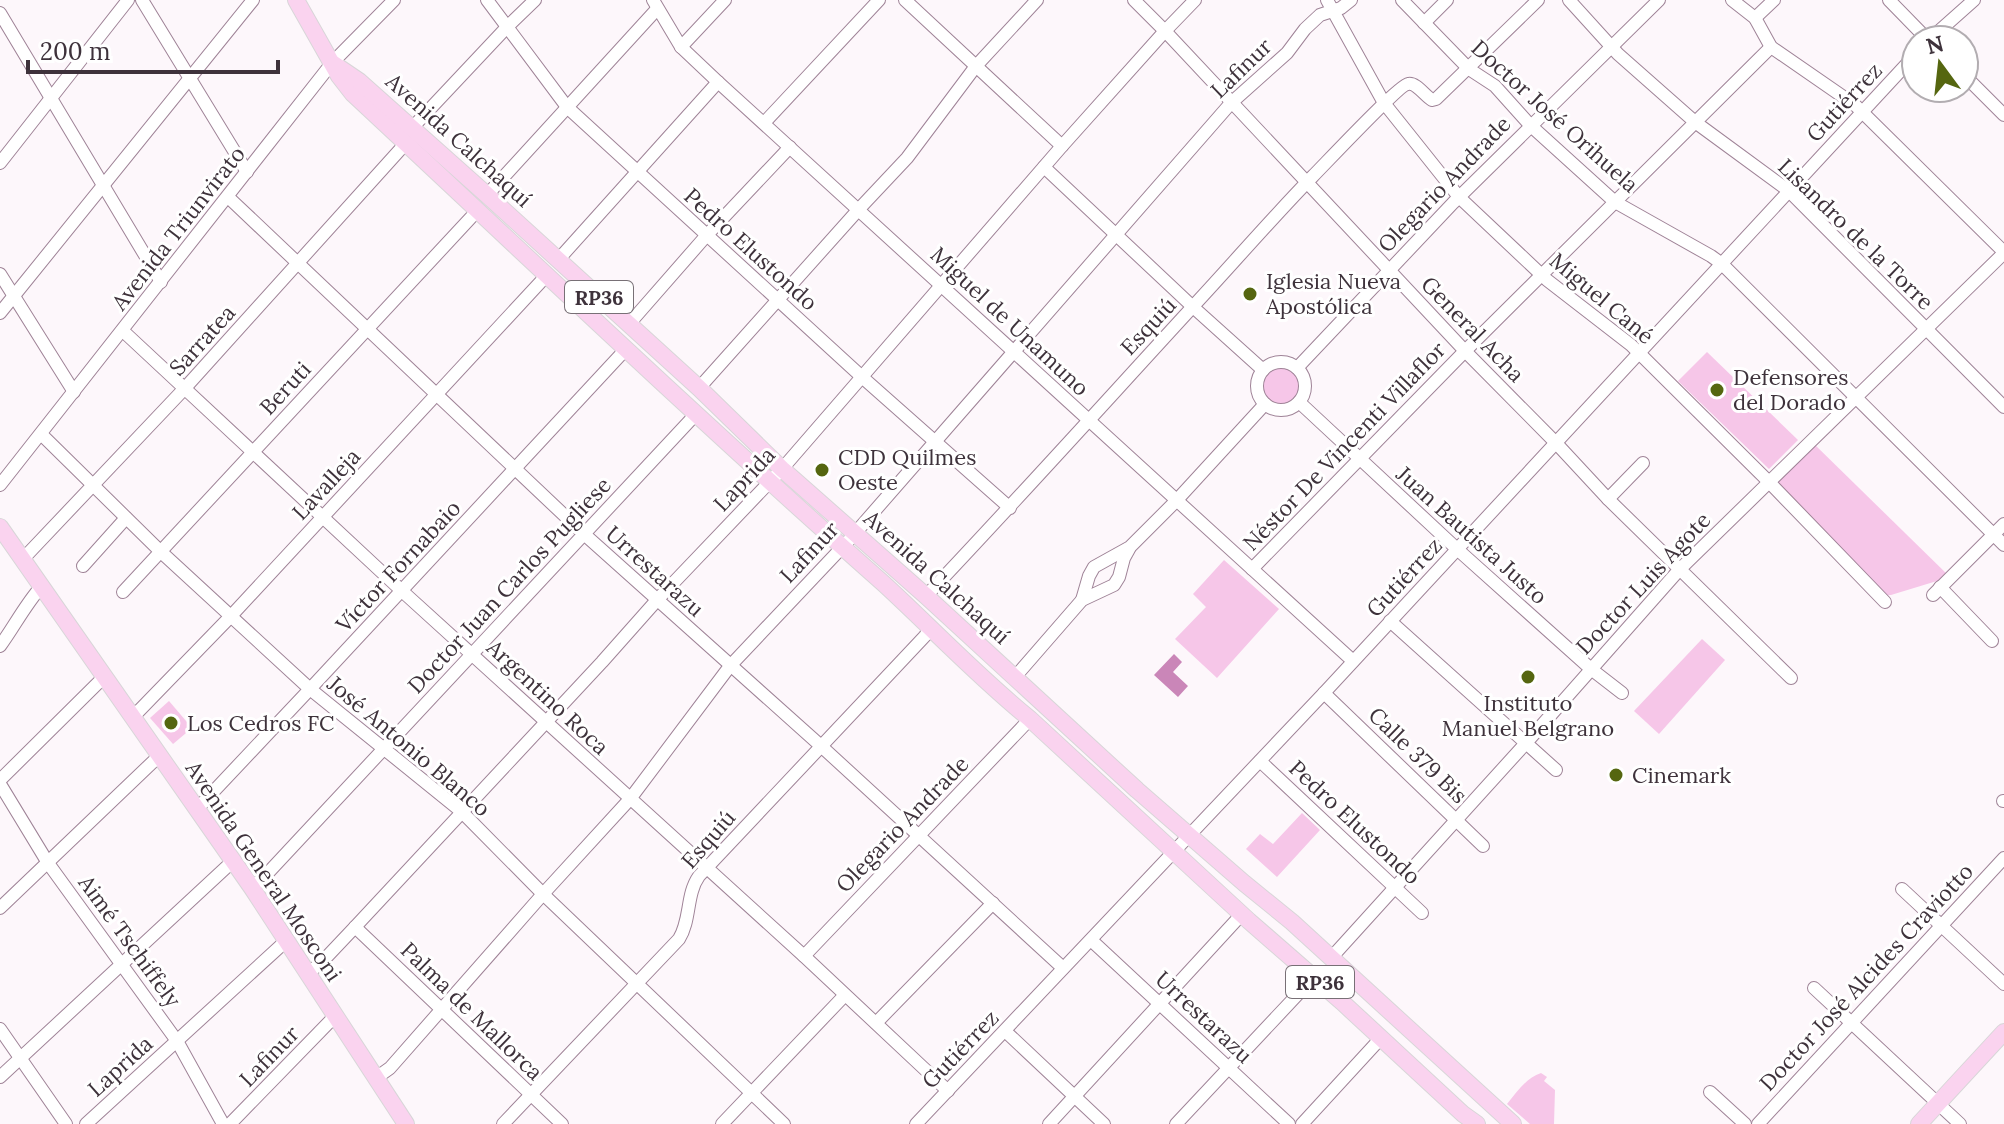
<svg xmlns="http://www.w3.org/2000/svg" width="2004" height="1124" font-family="Lora,serif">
<rect width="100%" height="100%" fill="#fdf7fb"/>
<g fill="#f6c6e8">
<path d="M1707 352 1798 440 1769 469 1678 381Z"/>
<circle cx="1282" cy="386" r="21"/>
<path d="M1811 441 1950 577 1891 595 1880 596 1769 482Z"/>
<path d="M1224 560 1279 609 1217 678 1175 639 1206 607 1193 594Z"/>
<path d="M1702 639 1725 660 1659 734 1634 711Z"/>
<path d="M169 701 192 728 173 744 150 718Z"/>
<path d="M1302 813 1320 830 1277 877 1246 849 1260 834 1273 844Z"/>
<path d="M1541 1073 1547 1077 1544 1081 1555 1090 1554 1124H1530L1507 1104C1517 1092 1526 1078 1541 1073Z"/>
</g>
<path fill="#ca86b8" d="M1174 654 1182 662 1173 672 1188 686 1178 697 1154 675Z"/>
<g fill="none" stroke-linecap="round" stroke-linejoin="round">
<defs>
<g id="minor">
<path d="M142 0 247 172"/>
<path d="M487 0 567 107 862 377 1010 508"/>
<path d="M653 0 681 47 718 82 1353 661"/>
<path d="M905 0 1062 146"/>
<path d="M1134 0 1165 31 1465 351 1556 443 1608 499 1791 678"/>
<path d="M1327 0 1384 103 1459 197 1547 280 1631 345 1769 482 1885 602"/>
<path d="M1402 0 1469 69 1495 86 1530 125 1615 202 1711 256 1722 264 2004 545"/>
<path d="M1569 0 1618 54 1695 122 1789 191 2004 407"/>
<path d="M1732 0 1755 18 1771 47 1855 105 2004 252"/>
<path d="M1889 0 1928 40"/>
<path d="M0 13 161 282"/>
<path d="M1755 18 1774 0"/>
<path d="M1424 23 1447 0"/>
<path d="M1929 40 1974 0"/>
<path d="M681 47 725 0"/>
<path d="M1964 75 2004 115"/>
<path d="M764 123 879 0"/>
<path d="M412 128 507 27 535 0"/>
<path d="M0 163 128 0"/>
<path d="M1044 167 1193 307 1263 370"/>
<path d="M487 195 657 9"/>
<path d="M228 197 584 534 821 746 1063 968"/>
<path d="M558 260 718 82"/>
<path d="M0 274 74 392"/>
<path d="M0 313 253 0"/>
<path d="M629 324 706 236 790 147"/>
<path d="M123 331 402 591 804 956 948 1091"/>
<circle cx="1281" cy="386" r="24"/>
<path d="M1297 368 1453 203 1659 0"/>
<path d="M699 388 859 209 907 158 976 66 1037 0"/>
<path d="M1299 402 1457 549 1591 669 1622 693"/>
<path d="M41 434 160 551 310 689 461 811 543 894 784 1124"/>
<path d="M0 485 332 63 394 0"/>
<path d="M1608 499 1643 463"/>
<path d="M22 560 185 388 406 143"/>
<path d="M83 566 126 518"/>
<path d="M1252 569 1465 351 1771 47"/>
<path d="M1940 587 1992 641"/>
<path d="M123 592 477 211"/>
<path d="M1933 595 2004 524"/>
<path d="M926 596C1018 499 1107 400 1198 301 1236 260 1273 217 1313 176 1325 164 1399 85 1408 84 1416 82 1425 96 1432 100L1436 99 1538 0"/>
<path d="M1082 600 1089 576 1094 567 1130 547 1176 501 1265 404"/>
<path d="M1390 621 1556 770"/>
<path d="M0 646C14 627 25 605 41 587"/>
<path d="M1015 677 1082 600 1114 585 1119 577 1124 558 1129 549"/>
<path d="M1324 693 1483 846"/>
<path d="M132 718 231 616 547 275"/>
<path d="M1260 761 1422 913"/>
<path d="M0 780 104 677"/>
<path d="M0 784 48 863 177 1041 223 1124"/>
<path d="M2003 801H2004"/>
<path d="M197 809 310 689 626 349"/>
<path d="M252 888 266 875 696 414"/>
<path d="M1902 889 2004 984"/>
<path d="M0 908 159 756"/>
<path d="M355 927 562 1124"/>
<path d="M1091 940 1289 1124"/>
<path d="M804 956 1030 719"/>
<path d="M1331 958 1526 743 1679 570 2004 253"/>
<path d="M308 973 320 964 355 927 602 662 657 600 782 469 1062 146 1165 31 1195 0"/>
<path d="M1814 988 1960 1124"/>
<path d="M876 1023 993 903"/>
<path d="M0 1029 66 1124"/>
<path d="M1005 1031 1104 1124"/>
<path d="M0 1077 233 861"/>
<path d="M376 1078 390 1068 543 894 630 799 730 666 850 539 1231 103 1287 53 1305 29 1320 15 1341 8 1351 0"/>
<path d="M1710 1092 1745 1124"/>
<path d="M86 1124 287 940"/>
<path d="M230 1124 336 1015"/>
<path d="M503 1124 679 939C691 920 686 894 699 876L925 636 931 627"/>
<path d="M722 1124 845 995"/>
<path d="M916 1124 1324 693 1916 54"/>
<path d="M1049 1124 1242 914"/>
<path d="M1176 1124 1314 977"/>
<path d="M1302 1124 1381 1038"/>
<path d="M1758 1124 2004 858"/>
</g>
<g id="major">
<path d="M296 0 339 76 353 94C529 258 703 424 883 583 932 628 978 677 1030 719L1249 921 1342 1002 1463 1114 1477 1124"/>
<path d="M334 64 359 81 487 195 699 388 782 469 926 596 1137 790 1244 883 1292 922 1513 1124"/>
<path d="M0 527 252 888 406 1124"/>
<path d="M1919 1124 2004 1032"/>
</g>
</defs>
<use href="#minor" stroke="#9f8397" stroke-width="14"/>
<use href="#major" stroke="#d8d6d8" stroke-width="18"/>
<use href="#minor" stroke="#fff" stroke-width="12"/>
<use href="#major" stroke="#fad3ef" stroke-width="16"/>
</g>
<g fill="#556610" stroke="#fff" stroke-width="3">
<circle cx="1250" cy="294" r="8"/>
<circle cx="1717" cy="390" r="8"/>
<circle cx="822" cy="470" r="8"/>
<circle cx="1528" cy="677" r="8"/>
<circle cx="171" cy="723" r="8"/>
<circle cx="1616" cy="775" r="8"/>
</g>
<g text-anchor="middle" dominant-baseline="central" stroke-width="6" stroke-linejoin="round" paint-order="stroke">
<g fill="#fff" stroke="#787076" stroke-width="2">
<rect x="565" y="281" width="68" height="32" rx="6"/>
<rect x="1286" y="966" width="68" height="32" rx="6"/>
</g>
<g font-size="20" font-weight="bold" fill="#3e323b">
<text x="599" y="297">RP36</text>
<text x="1320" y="982">RP36</text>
</g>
<g font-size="22" fill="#3e323b" stroke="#fff">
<text transform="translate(1241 68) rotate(-44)">Lafinur</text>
<text transform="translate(1844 102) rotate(-47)">Gutiérrez</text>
<text transform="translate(1555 116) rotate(42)">Doctor José Orihuela</text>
<text transform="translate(459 140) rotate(42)">Avenida Calchaquí</text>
<text transform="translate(1444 184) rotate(-46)">Olegario Andrade</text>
<text transform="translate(178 228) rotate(-52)">Avenida Triunvirato</text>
<text transform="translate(1856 234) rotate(44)">Lisandro de la Torre</text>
<text transform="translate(751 249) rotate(42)">Pedro Elustondo</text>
<text transform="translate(1602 298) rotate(40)">Miguel Cané</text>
<text transform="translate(1010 321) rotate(43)">Miguel de Unamuno</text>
<text transform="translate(1148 326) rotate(-47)">Esquiú</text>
<text transform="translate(1473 329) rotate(46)">General Acha</text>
<text transform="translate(202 340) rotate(-48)">Sarratea</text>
<text transform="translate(285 388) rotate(-47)">Beruti</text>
<text transform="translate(1344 446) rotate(-46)">Néstor De Vincenti Villaflor</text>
<text transform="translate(744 479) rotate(-47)">Laprida</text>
<text transform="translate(326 484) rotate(-47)">Lavalleja</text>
<text transform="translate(1472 535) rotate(42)">Juan Bautista Justo</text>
<text transform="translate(809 552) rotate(-47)">Lafinur</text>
<text transform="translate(398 566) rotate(-47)">Víctor Fornabaio</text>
<text transform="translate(655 571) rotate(42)">Urrestarazu</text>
<text transform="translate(937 577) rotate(42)">Avenida Calchaquí</text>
<text transform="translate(1404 577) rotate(-47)">Gutiérrez</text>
<text transform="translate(1643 583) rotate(-47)">Doctor Luis Agote</text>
<text transform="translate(509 585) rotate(-47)">Doctor Juan Carlos Pugliese</text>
<text transform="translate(548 697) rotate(43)">Argentino Roca</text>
<text transform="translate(409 746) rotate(40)">José Antonio Blanco</text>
<text transform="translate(1418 755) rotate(44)">Calle 379 Bis</text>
<text transform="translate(1355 822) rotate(43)">Pedro Elustondo</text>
<text transform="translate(902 824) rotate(-46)">Olegario Andrade</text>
<text transform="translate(708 839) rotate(-49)">Esquiú</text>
<text transform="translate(264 871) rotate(56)">Avenida General Mosconi</text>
<text transform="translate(130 941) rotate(54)">Aimé Tschiffely</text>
<text transform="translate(1866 977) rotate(-47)">Doctor José Alcides Craviotto</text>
<text transform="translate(472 1011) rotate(44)">Palma de Mallorca</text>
<text transform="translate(1204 1017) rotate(43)">Urrestarazu</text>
<text transform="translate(960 1049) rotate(-46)">Gutiérrez</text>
<text transform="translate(269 1056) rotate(-46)">Lafinur</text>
<text transform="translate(120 1066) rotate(-42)">Laprida</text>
</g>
<g font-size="22" fill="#3e323b" stroke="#fff" text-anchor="start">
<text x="1266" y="281">Iglesia Nueva<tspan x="1266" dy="25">Apostólica</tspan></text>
<text x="1733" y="377">Defensores<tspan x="1733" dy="25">del Dorado</tspan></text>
<text x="838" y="457">CDD Quilmes<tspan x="838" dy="25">Oeste</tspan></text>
<text x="1528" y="703" text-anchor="middle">Instituto<tspan x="1528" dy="25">Manuel Belgrano</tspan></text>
<text x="187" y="723">Los Cedros FC</text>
<text x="1632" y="775">Cinemark</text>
</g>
</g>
<g transform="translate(1940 64) rotate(345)"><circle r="38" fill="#ffffff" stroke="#b2adb1" stroke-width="2"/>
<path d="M0-6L14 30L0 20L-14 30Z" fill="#556610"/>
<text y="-12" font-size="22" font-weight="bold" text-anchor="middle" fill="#3e323b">N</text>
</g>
<path d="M28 60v12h250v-12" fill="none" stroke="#3e323b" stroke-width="4"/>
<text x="40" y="60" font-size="24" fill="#3e323b" stroke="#ffffff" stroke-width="6" paint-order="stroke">200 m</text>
</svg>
